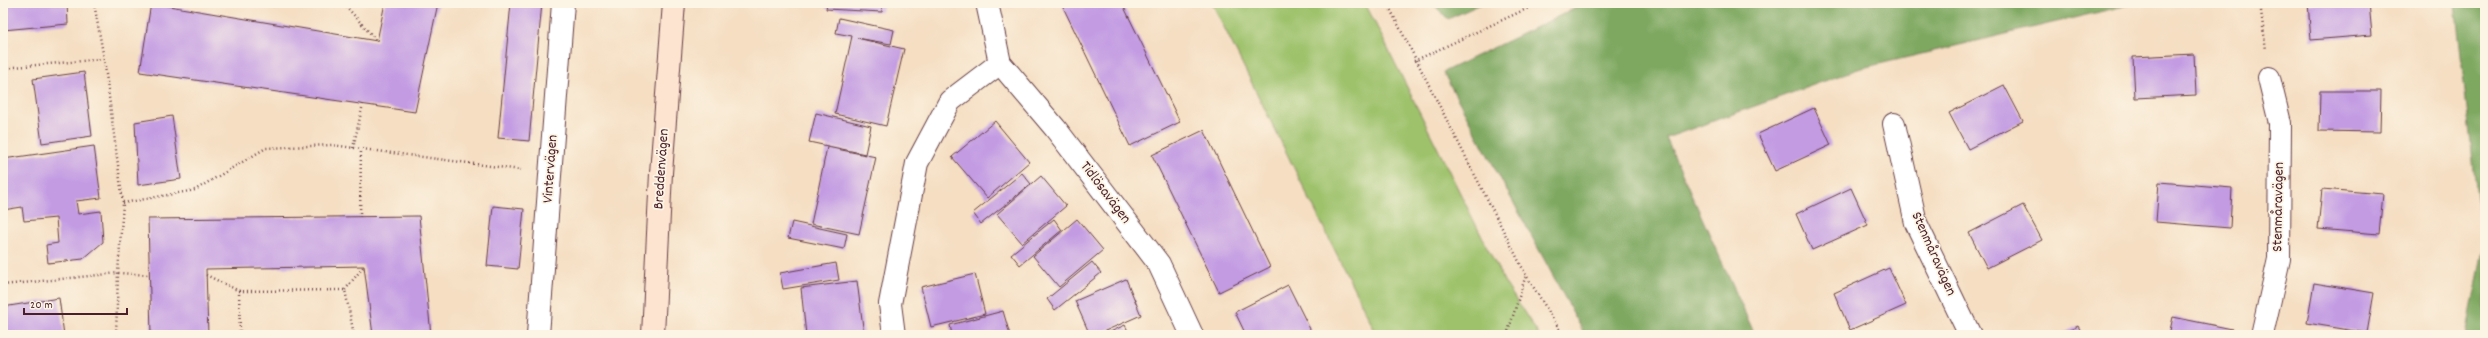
<svg xmlns="http://www.w3.org/2000/svg" width="2488" height="338" font-family="Dekko,sans-serif">
<rect width="100%" height="100%" fill="#fcf5e5"/>
<filter id="ink" filterUnits="userSpaceOnUse"><feTurbulence type="fractalNoise" baseFrequency=".025" numOctaves="2"/><feDisplacementMap in="SourceGraphic" scale="8" xChannelSelector="R" yChannelSelector="G"/><feConvolveMatrix kernelMatrix="1 2 1 2 8 2 1 2 1" color-interpolation-filters="sRGB"/></filter>
<filter id="wash" filterUnits="userSpaceOnUse"><feTurbulence type="fractalNoise" baseFrequency=".012" numOctaves="4" result="noise"/><feDisplacementMap in="SourceGraphic" scale="16" xChannelSelector="R" yChannelSelector="G"/><feGaussianBlur stdDeviation="0.9" result="paint"/><feColorMatrix in="noise" values="0 0 0 0 0 0 0 0 0 0 0 0 0 0 0 0 0 1.4 0 .05"/><feComposite in="paint" operator="in"/></filter>
<g filter="url(#wash)">
<rect width="100%" height="100%" fill="#f5dec2"/>
<path fill="#9ec26c" stroke="#74704c" d="M1212 3H1365L1505 283 1539 335H1377Z"/>
<g fill="#7ea860" stroke="#646446">
<path d="M1432 3H1483L1448 19Z"/>
<path d="M1586 3H2137L1858 69 1666 138 1755 335H1585L1443 72Z"/>
<path d="M2455 3H2485V335H2466L2483 250Z"/>
</g>
<g id="blocks">
<g fill="#c39be3">
<path d="M3 3H67L68 24 3 30Z"/>
<path d="M151 3 377 41 385 3H438L415 112 140 72Z"/>
<path d="M511 3H542L529 141 498 138Z"/>
<path d="M827 3H883L882 12 826 9Z"/>
<path d="M1071 3H1122L1180 122 1130 146 1063 7Z"/>
<path d="M2308 3H2369L2372 35 2311 40Z"/>
<path d="M839 18 894 30 891 44 857 38 904 49 886 126 835 114 852 36 836 33Z"/>
<path d="M2194 54 2196 95 2135 98 2133 57Z"/>
<path d="M84 72 92 136 42 143 33 79Z"/>
<path d="M2004 85 2023 121 1968 149 1949 113Z"/>
<path d="M2320 91H2381L2380 132 2319 131Z"/>
<path d="M1814 108 1831 145 1775 171 1758 134Z"/>
<path d="M816 113 871 126 865 154 809 142Z"/>
<path d="M172 116 181 179 138 185 135 122Z"/>
<path d="M995 121 1029 162 987 198 952 157Z"/>
<path d="M1204 130 1270 267 1219 292 1152 155Z"/>
<path d="M94 146 101 198 76 201 78 214 101 211 103 242 83 259 48 263 46 245 58 243 56 218 24 221 22 207 3 210V159Z"/>
<path d="M827 147 876 157 859 234 811 224Z"/>
<path d="M1022 173 1031 184 981 224 973 213Z"/>
<path d="M1041 176 1066 206 1022 243 997 214Z"/>
<path d="M2159 182 2232 188 2230 228 2156 222Z"/>
<path d="M1851 188 1868 225 1812 250 1796 214Z"/>
<path d="M2322 189 2383 194 2379 234 2318 229Z"/>
<path d="M2023 205 2042 240 1987 268 1969 233Z"/>
<path d="M493 206 524 209 518 269 487 266Z"/>
<path d="M419 216 431 335H373L364 266 206 269 208 335H151L148 219Z"/>
<path d="M1054 219 1062 230 1020 265 1011 254Z"/>
<path d="M1077 219 1103 250 1059 287 1033 256Z"/>
<path d="M792 222 847 234 844 249 788 238Z"/>
<path d="M1092 262 1101 273 1055 310 1047 299Z"/>
<path d="M836 263 839 280 783 289 780 273Z"/>
<path d="M1889 268 1906 305 1850 330 1834 293Z"/>
<path d="M975 274 985 314 931 327 921 287Z"/>
<path d="M1126 279 1141 315 1096 335H1090L1075 301Z"/>
<path d="M857 281 864 335H806L801 288Z"/>
<path d="M2314 283 2374 293 2367 333 2307 323Z"/>
<path d="M1288 285 1313 335H1246L1235 312Z"/>
<path d="M59 298 64 335H3V307Z"/>
<path d="M1003 311 1010 335H952L950 325Z"/>
<path d="M2173 317 2232 329 2231 335H2169Z"/>
<path d="M1125 325 1130 335H1104Z"/>
<path d="M2078 326 2083 335H2060Z"/>
</g>
</g>
</g>
<g filter="url(#ink)">
<use href="#blocks" fill-opacity="0" stroke="#643c42" stroke-width="1"/>
<g fill="none" stroke-linecap="round" stroke-linejoin="round">
<defs>
<g id="street">
<path d="M987 3 1000 63 1055 128 1159 264 1192 335"/>
<path d="M1894 124 1916 223 1970 335"/>
<path d="M538 335 563 3"/>
<path d="M894 335 890 304 917 163 950 101 1000 63"/>
<path d="M2262 335 2279 259 2280 123 2269 78"/>
</g>
<path id="secondary" d="M653 335 661 173 674 3"/>
</defs>
<use href="#street" stroke="#643c42" stroke-width="24"/>
<use href="#secondary" stroke="#643c42" stroke-width="24"/>
<g stroke="#643c42" stroke-width="2.5" stroke-dasharray="1 3" stroke-linecap="butt">
<path d="M94 3 104 59 123 203 118 273 116 335"/>
<path d="M291 3 317 7 324 3"/>
<path d="M343 3 377 41"/>
<path d="M1387 3 1526 275 1563 335"/>
<path d="M2260 3 2266 50"/>
<path d="M1414 61 1539 3"/>
<path d="M3 68 104 59"/>
<path d="M353 148 363 104"/>
<path d="M123 203 195 190 266 148 332 145 521 170"/>
<path d="M360 217 361 149"/>
<path d="M206 275 239 291"/>
<path d="M3 285 118 273 149 275"/>
<path d="M345 290 364 266"/>
<path d="M240 335 239 291 345 290 354 335"/>
<path d="M1507 335 1526 275"/>
</g>
<use href="#street" stroke="#fff" stroke-width="22"/>
<use href="#secondary" stroke="#fde4d1" stroke-width="22"/>
</g>
</g>
<g text-anchor="middle" dominant-baseline="central" stroke-width="3.5" stroke-linejoin="round" paint-order="stroke">
<g font-size="15" fill="#4a1f2b" stroke="#fcf5e5">
<text transform="translate(551 169) rotate(-86)">Vintervägen</text>
<text transform="translate(662 169) rotate(-86)">Breddenvägen</text>
<text transform="translate(1105 193) rotate(53)">Tidlösavägen</text>
<text transform="translate(2279 207) rotate(-89)">Stenmåravägen</text>
<text transform="translate(1933 254) rotate(66)">Stenmåravägen</text>
</g>
</g>
<rect width="2488" height="338" fill="none" stroke="#fcf5e5" stroke-width="16"/>
<path d="M24 308v6h103v-6" fill="none" stroke="#4a1f2b" stroke-width="2"/>
<text x="30" y="308" font-size="12" fill="#4a1f2b" stroke="#fcf5e5" stroke-width="3" paint-order="stroke">20 m</text>
</svg>
